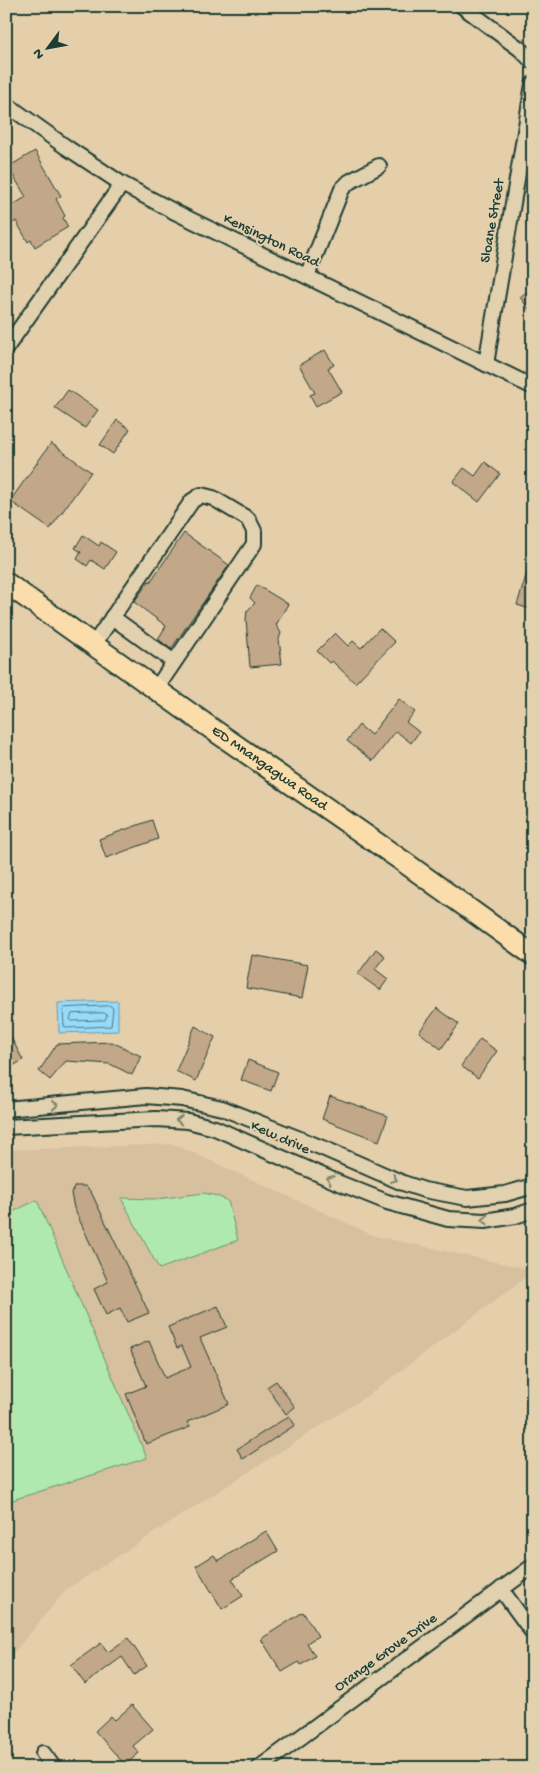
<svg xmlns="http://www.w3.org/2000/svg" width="539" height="1774" font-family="'Gochi Hand',sans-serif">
<rect width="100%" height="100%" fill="#e5cfab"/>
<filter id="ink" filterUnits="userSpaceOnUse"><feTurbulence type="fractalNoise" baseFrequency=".02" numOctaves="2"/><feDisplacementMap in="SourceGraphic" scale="10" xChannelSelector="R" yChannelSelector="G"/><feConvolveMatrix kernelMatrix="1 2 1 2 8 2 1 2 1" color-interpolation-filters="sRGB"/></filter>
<g filter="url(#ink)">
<path fill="#d6c09e" d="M174 1144 375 1236 533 1270V1272L370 1394 67 1589 6 1662V1150Z"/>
<g fill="#afe9ad" stroke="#679370">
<path d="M204 1193 217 1196 228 1201 238 1240 159 1269 121 1198 156 1199Z"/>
<path d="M37 1200 147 1458 6 1502V1215Z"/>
</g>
<path fill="#97daf9" stroke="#679baa" d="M118 1001V1031L59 1033 58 1003Z"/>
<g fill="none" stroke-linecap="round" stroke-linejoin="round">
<g stroke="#4f7c83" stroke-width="1">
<path d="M111 1006 113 1009 111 1026 67 1028 64 1026 63 1010 65 1008Z"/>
<path d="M104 1013 107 1015 105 1020 72 1021 70 1019 72 1014Z"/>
</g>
</g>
<g fill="#c2a788" stroke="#1f3d34">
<path d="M35 151 61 196 56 199 65 216 63 218 68 227 35 247 31 240 28 242 16 221 13 223 6 212V209L26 197 8 167Z"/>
<path d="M533 287V315L520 297Z"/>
<path d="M325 350 334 365 328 368 342 392 316 406 310 395 315 393 299 365Z"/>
<path d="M68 390 98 410 85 428 55 408Z"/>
<path d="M117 420 130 429 113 454 100 445Z"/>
<path d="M51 443 91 472 50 529 10 501Z"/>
<path d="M485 462 500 474 479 502 453 482 464 468 475 476Z"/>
<path d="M184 533 229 565 171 649 158 639 166 626 134 602 149 581 150 582Z"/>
<path d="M83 535 99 546 101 542 116 552 105 569 91 560 87 566 77 559 81 552 75 548Z"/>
<path d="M530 563H533V610L517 605Z"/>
<path d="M257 585 288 604 276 625 281 633 279 639 282 664 250 667 246 619 247 611 255 603 250 598Z"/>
<path d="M380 628 395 642 355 683 332 661 329 663 317 651 335 633 348 646 353 641 361 648Z"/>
<path d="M399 699 415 712 406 722 419 732 411 743 396 731 373 761 347 741 359 725 371 735Z"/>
<path d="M152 820 158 839 106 858 99 839Z"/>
<path d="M376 949 385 956 375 969 388 979 380 990 358 974Z"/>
<path d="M252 955 308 965 302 998 246 988Z"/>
<path d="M437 1008 459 1024 441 1049 419 1032Z"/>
<path d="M195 1026 215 1037 196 1081 176 1071Z"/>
<path d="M6 1028 23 1060 11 1067 6 1059Z"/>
<path d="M480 1039 497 1051 478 1078 461 1066Z"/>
<path d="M112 1042 141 1056 132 1075 110 1064 66 1061 50 1080 39 1071 57 1044Z"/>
<path d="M248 1060 278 1072 271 1091 241 1080Z"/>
<path d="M330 1096 388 1116 379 1141 322 1119Z"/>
<path d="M75 1186H85L91 1192 149 1313 127 1322 120 1308 106 1315 94 1289 108 1282 74 1208 71 1193Z"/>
<path d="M218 1306 227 1327 200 1338 229 1404 187 1422 190 1427 146 1444 126 1394 146 1386 130 1349 149 1341 165 1378 191 1367 182 1346 177 1348 168 1327Z"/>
<path d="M276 1381 295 1407 286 1414 267 1387Z"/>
<path d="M289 1416 295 1425 243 1459 237 1449Z"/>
<path d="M266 1531 278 1551 232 1579 243 1596 222 1609 196 1566 214 1555 218 1561Z"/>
<path d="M303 1612 318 1636 307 1643 315 1656 301 1665 299 1662 282 1672 261 1639Z"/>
<path d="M128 1638 147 1666 134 1675 122 1657 85 1684 71 1665 101 1643 108 1652Z"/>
<path d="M132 1705 153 1729 133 1746 139 1753 125 1765 95 1731 111 1716 115 1720Z"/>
</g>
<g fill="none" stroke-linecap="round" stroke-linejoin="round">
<defs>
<g id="minor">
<path d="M462 6 520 49 533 62"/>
<path d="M6 104 66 147 122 184 177 213 533 387"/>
<path d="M307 276 342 189 349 182 379 166"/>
<path d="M6 348 122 184"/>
<path d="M486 364 533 84"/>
<path d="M112 617 174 662"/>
<path d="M94 644 192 501 201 495 213 498 248 519 254 531V544L156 689"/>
<path d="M6 1109 146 1096 182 1099 222 1108 325 1149 403 1183 424 1190 467 1198 505 1194 533 1186"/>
<path d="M6 1127 156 1119 188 1121 215 1128 337 1182 387 1202 448 1219 485 1221 515 1216 533 1210"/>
<path d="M501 1589 533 1633"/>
<path d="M43 1753 54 1768"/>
<path d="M259 1768 533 1566"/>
</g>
<g id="highway">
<path id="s1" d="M6 583 215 731 404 862 533 955"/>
</g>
</defs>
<use href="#minor" stroke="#1f3d34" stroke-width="18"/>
<use href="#highway" stroke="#1f3d34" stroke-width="24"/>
<use href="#minor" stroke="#e2d1ae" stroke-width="14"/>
<use href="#highway" stroke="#faddab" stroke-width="20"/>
</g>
<defs><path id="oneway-chevron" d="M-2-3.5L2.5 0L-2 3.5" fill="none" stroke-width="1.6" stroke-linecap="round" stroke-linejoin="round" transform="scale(1.25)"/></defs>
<g stroke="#77806b">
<use href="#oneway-chevron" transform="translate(55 1105) rotate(-5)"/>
<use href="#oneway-chevron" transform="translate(179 1120) rotate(-177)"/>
<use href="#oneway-chevron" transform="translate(330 1179) rotate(-155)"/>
<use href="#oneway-chevron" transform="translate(394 1179) rotate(23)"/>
<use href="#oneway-chevron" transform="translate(485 1220) rotate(177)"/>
</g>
</g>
<g text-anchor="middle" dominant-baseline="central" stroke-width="4" stroke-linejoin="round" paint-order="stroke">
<g font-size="15" fill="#1f3d34" stroke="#e2d1ae">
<text transform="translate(493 221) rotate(-80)">Sloane Street</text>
<text transform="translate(271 241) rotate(26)">Kensington Road</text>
<text stroke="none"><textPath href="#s1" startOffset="322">ED Mnangagwa Road</textPath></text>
<text transform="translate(280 1138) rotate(24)">Kew drive</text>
<text transform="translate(386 1653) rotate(-36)">Orange Grove Drive</text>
</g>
</g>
<rect width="539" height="1774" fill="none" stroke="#e2d1ae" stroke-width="25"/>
<rect x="12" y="12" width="514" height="1749" fill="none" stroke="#1f3d34" stroke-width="2" filter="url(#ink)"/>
<g transform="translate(48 48) rotate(238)" stroke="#e2d1ae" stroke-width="4" paint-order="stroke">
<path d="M0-4L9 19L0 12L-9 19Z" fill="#1f3d34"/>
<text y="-8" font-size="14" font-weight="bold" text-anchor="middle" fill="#1f3d34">N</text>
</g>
</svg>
